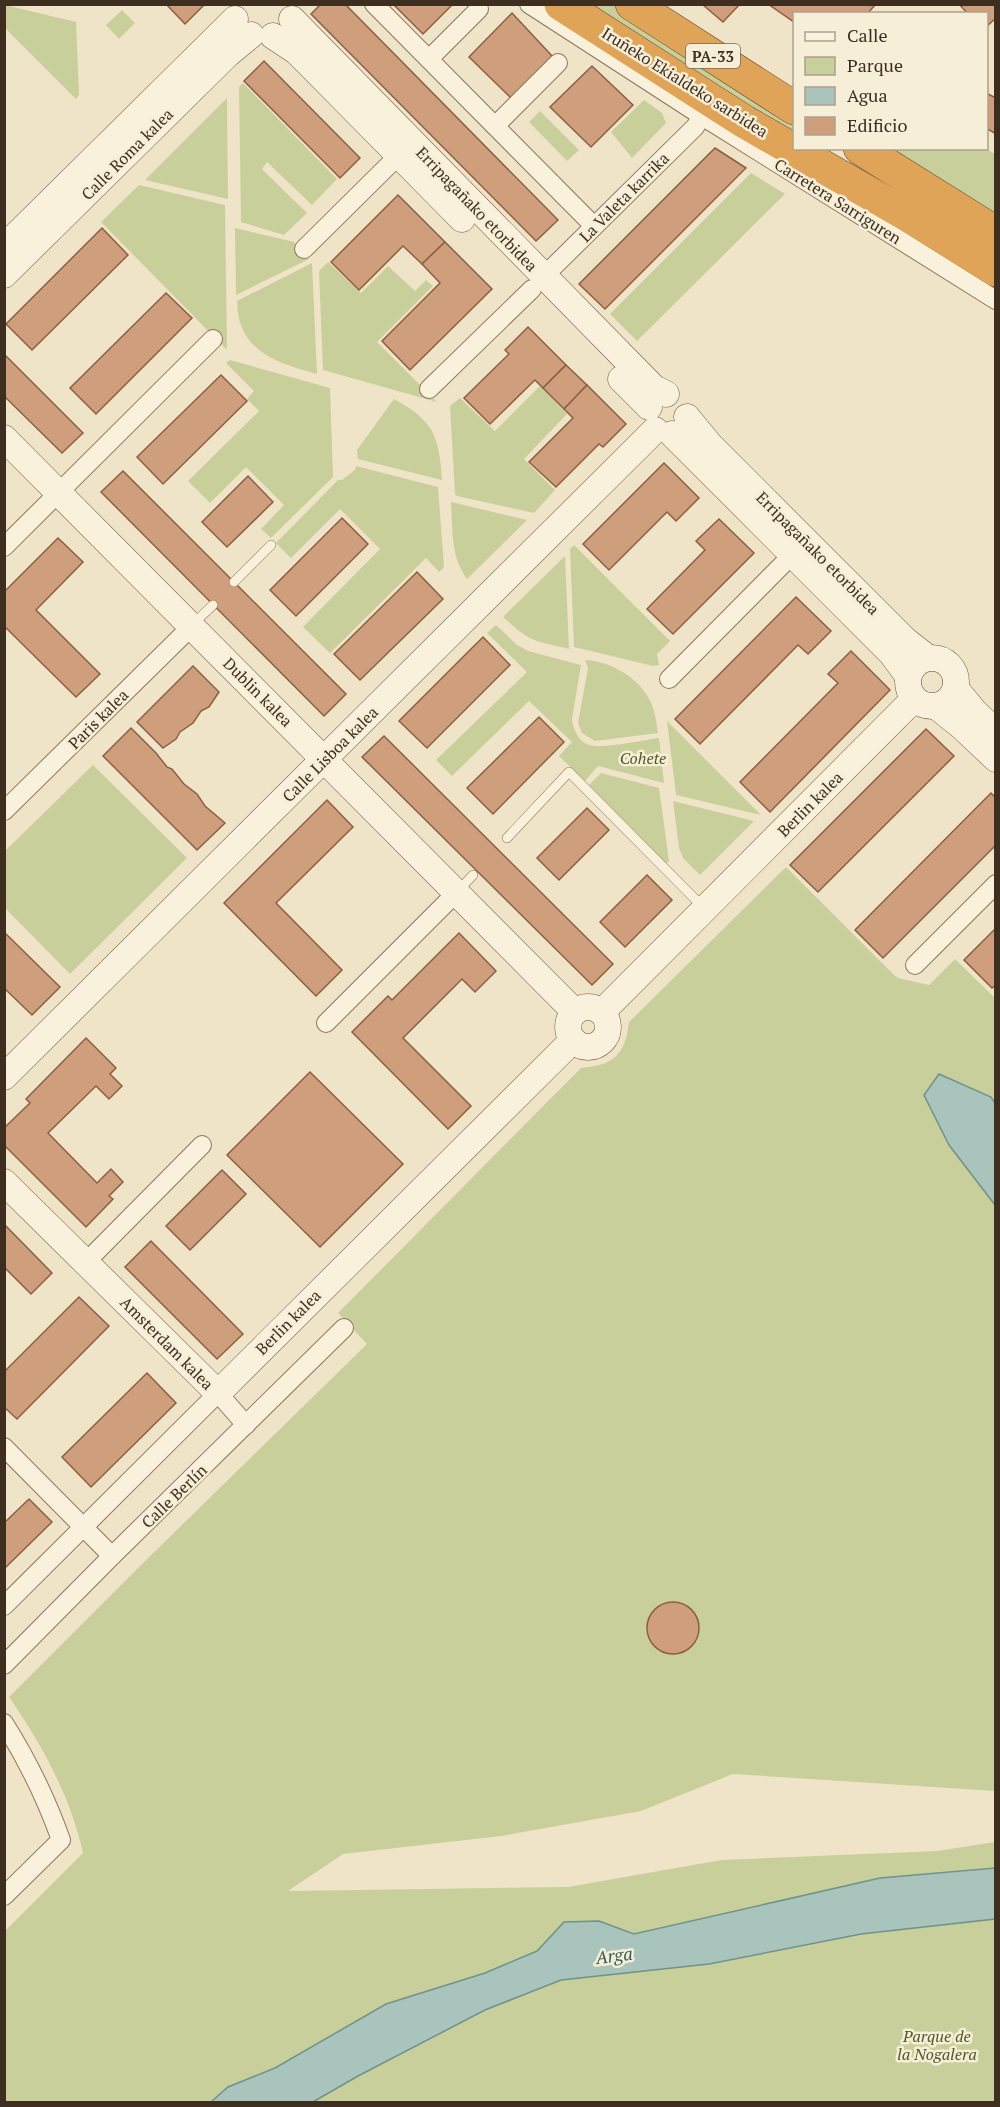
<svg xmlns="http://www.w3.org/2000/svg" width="1000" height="2107" font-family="'PT Serif',serif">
<rect width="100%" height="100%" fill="#f0e4c8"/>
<g fill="#c9cf9b">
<path d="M5 5 76 22 79 95 76 99 5 28Z"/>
<path d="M576 5H617L794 116V140Z"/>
<path d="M122 10 135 23 119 39 106 25Z"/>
<path d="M243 83 337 179 312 205 267 162 262 169 307 213 284 235 241 222 239 87Z"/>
<path d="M227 98 228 199 145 180Z"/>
<path d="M644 100 662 113 666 123 632 158 611 132Z"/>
<path d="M540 111 579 150 567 161 529 122Z"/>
<path d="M885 149H986L995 154V218Z"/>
<path d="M751 173 785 194 637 341 610 314Z"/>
<path d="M139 185 225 205 227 350 101 222Z"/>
<path d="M235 228 294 242 309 259 236 295Z"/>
<path d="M328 262 361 293 388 266 415 291 426 280 433 286 377 342 437 402 323 370 319 271Z"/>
<path d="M312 263 317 374C277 363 237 351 237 301Z"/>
<path d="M230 360 330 388 333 477 271 538 261 529 284 505 246 467 210 503 188 481 259 411 247 399 254 391 226 363Z"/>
<path d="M540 386 567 414 524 459 555 490 534 513 457 496 455 494 450 406 460 398 495 431Z"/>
<path d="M394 399C434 421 439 436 442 480L358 459 357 450Z"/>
<path d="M356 466 438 487 444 567 439 572 426 558 330 653 303 627 380 549 340 509 291 558 276 543 338 480H342L355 470Z"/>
<path d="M451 502 527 520 467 579C450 556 453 529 451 502Z"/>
<path d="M574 545 670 641 657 654 659 665 653 666 574 647 570 549Z"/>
<path d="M565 556 569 649C534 641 530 642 503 617Z"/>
<path d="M496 625 517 645 528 651 581 665 572 719C573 729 578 741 589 745 601 749 645 740 659 738L664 783 598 766 585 781 559 756 572 742 529 701 452 776 436 760 527 672 487 633Z"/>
<path d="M585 660C609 661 636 676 648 697 655 708 656 721 658 733L595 741 582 733 578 723 588 668Z"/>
<path d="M667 721 761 815 676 795Z"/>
<path d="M93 765 187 858 70 974 5 908V851Z"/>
<path d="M601 773 659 788 669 861 666 863 589 785Z"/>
<path d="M673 801 754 821 700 875 683 858 679 848Z"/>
<path d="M786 867 893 974 898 978 929 985 955 959 996 999 995 1791 733 1774 641 1811 501 1836 343 1854 288 1891 568 1887 722 1860 937 1851 995 1842V1868L880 1878 634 1934 599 1921 564 1922 537 1951 275 2068 228 2087 211 2102H5V1931L83 1853C70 1795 42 1745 9 1697L143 1563 367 1344 338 1313 581 1068C614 1065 625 1055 629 1022Z"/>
<path d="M995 1919V2102H313L358 2076 485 2010 561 1980 709 1964 861 1934Z"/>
</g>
<g fill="#a9c4bc" stroke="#6f938a" stroke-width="1.5">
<path d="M939 1074 991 1097 995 1103V1205L949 1145 924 1095Z"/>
<path d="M995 1868V1919L861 1934 709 1964 561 1980 485 2010 358 2076 313 2102H211L228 2087 275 2068 386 2004 485 1973 537 1951 564 1922 599 1921 634 1934 880 1878Z"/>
</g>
<g fill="#cf9f7d" stroke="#8d5f41" stroke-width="1.5">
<path d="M166 4H205L185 24Z"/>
<path d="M321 4H345L558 220 536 241 311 14Z"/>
<path d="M393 4H453L423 34Z"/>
<path d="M702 4H740L723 22Z"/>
<path d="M768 4H876L867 14H794V22Z"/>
<path d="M959 4H996V18L986 27V14H968Z"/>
<path d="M512 13 553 57 512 99 469 57Z"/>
<path d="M264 61 360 158 340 178 244 81Z"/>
<path d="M592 66 633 105 591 147 550 107Z"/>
<path d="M986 93 996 98V134L986 128Z"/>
<path d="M715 148 746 168 605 309 579 284Z"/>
<path d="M398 195 445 242 422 264 403 246 359 290 331 262Z"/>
<path d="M102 228 128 255 32 350 6 324Z"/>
<path d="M445 242 492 289 410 370 382 341 440 283 422 264Z"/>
<path d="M166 293 192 318 96 414 70 388Z"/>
<path d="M528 327 566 365 543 388 535 380 490 424 464 398 509 354 505 350Z"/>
<path d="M4 354 83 433 62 453 4 396Z"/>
<path d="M566 365 587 385 564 409 543 388Z"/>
<path d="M221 375 247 401 163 484 137 457Z"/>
<path d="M587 385 626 424 603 447 599 444 556 487 529 462 573 418 564 409Z"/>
<path d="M664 463 699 498 676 521 667 512 609 570 583 544Z"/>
<path d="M123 471 346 694 324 716 101 492Z"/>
<path d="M248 476 273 502 227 547 202 522Z"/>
<path d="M342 518 368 544 296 616 270 590Z"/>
<path d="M719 519 754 553 673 634 647 609 705 550 696 541Z"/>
<path d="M58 538 83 562 36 610 100 674 76 697 4 626V592Z"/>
<path d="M417 572 443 599 360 680 334 654Z"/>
<path d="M796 597 831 631 808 654 798 645 700 744 675 719Z"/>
<path d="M483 637 510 665 427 748 399 721Z"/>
<path d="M851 651 890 690 770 812 740 782 838 683 828 674Z"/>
<path d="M193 666 219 692 209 707 201 711 193 723 180 732 176 739 163 748 137 722Z"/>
<path d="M539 717 564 742 493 814 467 788Z"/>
<path d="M131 728 156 753 167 767 172 769 184 784 197 794 205 806 225 823 197 850 103 756Z"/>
<path d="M926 729 954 756 818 892 790 865Z"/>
<path d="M384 736 613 964 592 985 362 757Z"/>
<path d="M991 793 996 798V845L883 958 855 930Z"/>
<path d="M327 800 353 827 276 903 342 970 316 996 224 903Z"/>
<path d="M587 808 609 830 559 880 537 858Z"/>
<path d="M647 875 672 900 625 947 600 922Z"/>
<path d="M996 928V985L992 988 964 960Z"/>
<path d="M4 932 60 987 32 1015 4 988Z"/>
<path d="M459 933 496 971 475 992 462 979 403 1038 471 1106 448 1129 352 1032 388 996 392 1000Z"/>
<path d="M86 1038 116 1068 110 1074 122 1086 109 1099 96 1086 48 1133 97 1183 111 1169 123 1182 109 1196 113 1199 86 1227 4 1145V1128L30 1103 26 1099Z"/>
<path d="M310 1072 403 1164 320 1247 227 1155Z"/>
<path d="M222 1170 246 1194 190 1250 166 1226Z"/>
<path d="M4 1224 52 1273 31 1294 4 1267Z"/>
<path d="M151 1241 243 1334 217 1359 125 1267Z"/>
<path d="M79 1297 109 1326 17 1419 4 1407V1372Z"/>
<path d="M147 1373 176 1403 91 1487 62 1457Z"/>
<path d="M29 1499 52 1522 4 1569V1523Z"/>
<circle cx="673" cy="1628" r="26"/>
</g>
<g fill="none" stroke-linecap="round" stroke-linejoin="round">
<defs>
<g id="lane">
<path d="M234 582 271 545"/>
<path d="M193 624 213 605"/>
<path d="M507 838 569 772 703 907"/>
<path d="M458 891 473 875"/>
</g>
<g id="street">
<path d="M374 4 594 226"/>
<path d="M529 4 702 116 996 300"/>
<path d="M429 59 479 9"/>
<path d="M495 126 558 63"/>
<path d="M304 249 399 155"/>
<path d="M543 277 695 127 702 116"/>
<path d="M429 389 532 289"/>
<path d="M4 547 213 339"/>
<path d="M669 679 793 554"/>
<path d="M4 811 192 626"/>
<path d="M915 965 996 884"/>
<path d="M326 1023 456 893"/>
<path d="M86 1262 202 1145"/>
<path d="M4 1447 112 1556"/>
<path d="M4 1606 218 1393 246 1425"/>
<path d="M4 1665 112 1556 344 1328"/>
<path d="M4 1723C28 1761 46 1798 61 1840L4 1896"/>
</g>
<g id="secondary">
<path d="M292 19 654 388 666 394"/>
<path d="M273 36 297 52 462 219"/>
<path d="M4 247 235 19"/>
<path d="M4 275 228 54 251 35"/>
<path d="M621 379 649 407"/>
<path d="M687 417 710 445 905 640 928 658"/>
<path d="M672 434 891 653 908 676"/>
<path d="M4 438 575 1012"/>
<circle cx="932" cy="682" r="24"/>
<path d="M956 689 975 712 996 732"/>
<path d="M936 706 961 726 996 759"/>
<circle cx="588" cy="1027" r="20"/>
<path d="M602 1012 914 699"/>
<path d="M4 1077 655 430"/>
<path d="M4 1182 218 1393 573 1040"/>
</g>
<g id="highway">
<path d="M561 4 745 122 911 217 996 270"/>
<path d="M632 4 794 108"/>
<path d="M860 148 996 233"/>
</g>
</defs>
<use href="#lane" stroke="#8d765c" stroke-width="10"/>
<use href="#street" stroke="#8d765c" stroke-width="20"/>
<use href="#secondary" stroke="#6f573f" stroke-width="27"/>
<use href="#highway" stroke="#5b4430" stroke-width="34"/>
<use href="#lane" stroke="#faf1dc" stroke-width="9"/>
<use href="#street" stroke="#faf1dc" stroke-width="18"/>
<use href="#secondary" stroke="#faf1dc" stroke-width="26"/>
<use href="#highway" stroke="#e0a458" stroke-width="33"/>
</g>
<g text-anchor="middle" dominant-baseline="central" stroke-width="5" stroke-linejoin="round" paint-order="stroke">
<rect fill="#f7eed8" stroke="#756857" stroke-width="1.5" x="686" y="44" width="54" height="24" rx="4.5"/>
<g font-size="15" font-weight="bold" fill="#3d2e20">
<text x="713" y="56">PA-33</text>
</g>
<g font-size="16" fill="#3d2e20" stroke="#f7eed8">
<text transform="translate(685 82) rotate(32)">Iruñeko Ekialdeko sarbidea</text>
<text transform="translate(127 154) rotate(-45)">Calle Roma kalea</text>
<text transform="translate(624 197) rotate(-45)">La Valeta karrika</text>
<text transform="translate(838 201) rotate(32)">Carretera Sarriguren</text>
<text transform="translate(477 209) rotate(46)">Erripagañako etorbidea</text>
<text transform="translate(818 553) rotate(45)">Erripagañako etorbidea</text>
<text transform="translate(258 692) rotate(45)">Dublin kalea</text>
<text transform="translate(98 719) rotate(-45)">Paris kalea</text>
<text transform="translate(330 754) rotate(-45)">Calle Lisboa kalea</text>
<text transform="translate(810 804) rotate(-45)">Berlin kalea</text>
<text transform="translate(288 1322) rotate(-45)">Berlin kalea</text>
<text transform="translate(167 1343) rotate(45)">Amsterdam kalea</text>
<text transform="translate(174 1496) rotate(-44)">Calle Berlín</text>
</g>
<g font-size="16" font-style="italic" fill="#4d5a26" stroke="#f7eed8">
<text x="643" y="758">Cohete</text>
<text x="937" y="2036">Parque de<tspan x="937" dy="18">la Nogalera</tspan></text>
</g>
<g font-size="18" font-style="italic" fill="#2f5d5a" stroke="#f7eed8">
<text transform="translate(614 1955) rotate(-7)">Arga</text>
</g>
</g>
<rect width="1000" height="2107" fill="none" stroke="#3d2e20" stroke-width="12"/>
<rect x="793" y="12" width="195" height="138" fill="#f7eed8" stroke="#ada18e" stroke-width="1.5"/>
<rect x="805" y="32" width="30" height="9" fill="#faf1dc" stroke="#ada18e" stroke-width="1.5"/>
<text x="847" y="42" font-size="18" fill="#3d2e20">Calle</text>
<rect x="805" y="57" width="30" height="18" fill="#c9cf9b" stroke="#ada18e" stroke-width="1.5"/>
<text x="847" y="72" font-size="18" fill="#3d2e20">Parque</text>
<rect x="805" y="87" width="30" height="18" fill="#a9c4bc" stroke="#ada18e" stroke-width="1.5"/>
<text x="847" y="102" font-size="18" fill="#3d2e20">Agua</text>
<rect x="805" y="117" width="30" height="18" fill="#cf9f7d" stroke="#ada18e" stroke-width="1.5"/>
<text x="847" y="132" font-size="18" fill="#3d2e20">Edificio</text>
</svg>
